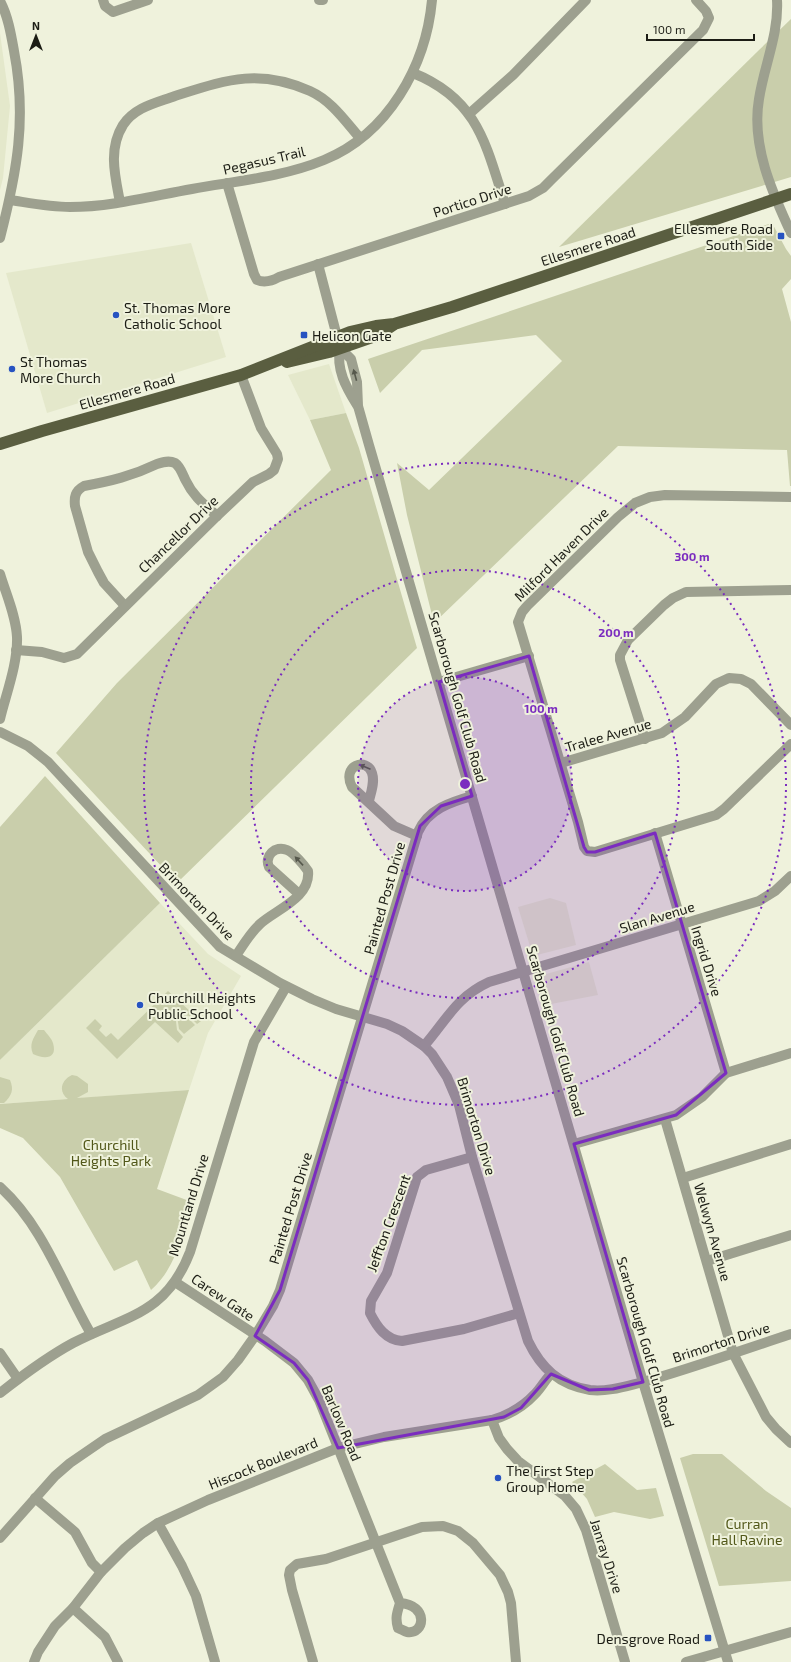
<svg xmlns="http://www.w3.org/2000/svg" width="791" height="1662" font-family="'Exo 2',sans-serif">
<rect width="100%" height="100%" fill="#eff2dc"/>
<g fill="#e4e8cb">
<path d="M0 33 10 106 3 178 0 190Z"/>
<path d="M191 243 226 357 47 413 6 273Z"/>
<path d="M329 364 346 413 310 420 288 375Z"/>
<path d="M550 898 566 903 576 945 533 956 518 907Z"/>
<path d="M160 903 208 954 241 976 208 1033 189 1090 0 1104V1060Z"/>
<path d="M589 962 598 995 546 1005 539 976Z"/>
</g>
<g fill="#c9ceab">
<path d="M791 19V177L559 247 759 50Z"/>
<path d="M772 223 786 249 791 256V279L782 289 791 322V486H790L787 450 618 446 434 623 407 515 397 463 429 490 562 361 536 335 422 350 380 393 368 359Z"/>
<path d="M346 413 359 448 417 648 177 883 56 753 117 683 331 470 310 420Z"/>
<path d="M45 776 160 903 0 1060V827Z"/>
<path d="M168 991 192 1013 195 1009 204 1019 197 1024 189 1016 175 1013 177 1030 183 1037 178 1043 155 1022 117 1059 86 1028 95 1019 102 1026 99 1030 106 1037 111 1033 118 1040Z"/>
<path d="M177 1015 189 1019 195 1025 184 1034 179 1029Z"/>
<path d="M38 1030H44C47 1034 52 1039 53 1043 58 1060 43 1059 33 1054 29 1044 33 1039 38 1030Z"/>
<path d="M72 1075 77 1076 88 1084V1092L77 1098 189 1090 157 1189 192 1202C183 1234 176 1268 151 1290L137 1260 114 1271 60 1177 23 1138 0 1128V1104L68 1099C58 1092 61 1080 72 1075Z"/>
<path d="M0 1077 10 1080C14 1090 12 1095 4 1103H0Z"/>
<path d="M693 1454H722L766 1491 791 1508V1581L719 1586 680 1458Z"/>
<path d="M605 1464 637 1490 656 1488 664 1516 650 1519 614 1512 595 1517 587 1499 572 1482Z"/>
</g>
<g fill="none" stroke-linecap="round" stroke-linejoin="round">
<g stroke="#9da08f" stroke-width="10">
<path d="M103 0 105 6 113 12 148 0"/>
<path d="M319 0H323"/>
<path d="M777 0C779 34 764 66 759 99 751 145 772 192 791 233"/>
<path d="M0 1C8 16 11 34 14 51 27 118 17 172 0 238"/>
<path d="M413 73C478 99 486 145 505 204"/>
<path d="M469 114 513 75 586 0"/>
<path d="M227 183 254 274 257 280C264 283 272 281 279 277L529 196 543 188 552 179 703 30 709 18 706 11 696 0"/>
<path d="M10 200C30 203 50 207 70 207 111 207 152 196 192 189 236 181 283 177 324 160 388 134 426 66 432 0"/>
<path d="M120 202C115 176 108 149 123 125 135 107 156 103 175 96 226 80 258 68 310 91 332 101 345 121 360 138"/>
<path d="M318 264 340 348 351 359 357 382 358 406 369 445 643 1382 728 1662"/>
<path d="M340 348C336 370 346 387 357 405"/>
<path d="M791 497 665 495 650 497 635 503 618 517 527 606 522 612 518 622 578 822 584 847 587 851 595 852 716 815 724 809 791 744"/>
<path d="M0 574C6 594 16 616 17 637 18 663 6 694 0 719"/>
<path d="M125 606 104 583 98 572 88 552 75 506C74 497 75 491 84 486 111 481 132 476 157 464 163 462 169 460 175 463 181 467 183 476 186 481 193 496 205 505 217 516"/>
<path d="M16 650 42 652 64 658 77 654 217 516 253 482 269 474 274 470 278 459 277 454 261 428 241 375"/>
<path d="M439 682 529 656"/>
<path d="M0 732 28 746 48 762 220 947 280 983 312 999 336 1009 387 1024 402 1031 424 1046 432 1054 447 1077 459 1105 472 1157 528 1341C541 1368 559 1385 590 1390 608 1392 626 1386 643 1382 693 1368 742 1350 791 1334"/>
<path d="M645 739 620 660V655L628 640 664 605 673 598 686 592 791 590"/>
<path d="M561 763 662 733 685 717 716 684 729 678 741 679 751 684 791 725"/>
<path d="M369 801C371 792 375 782 372 773 367 757 341 765 352 787L394 826 417 836"/>
<path d="M655 833 726 1073"/>
<path d="M236 956C243 945 250 933 260 924 275 910 311 898 308 871 304 865 294 853 287 850 275 845 264 856 269 867L299 894"/>
<path d="M424 1046C446 1021 456 997 489 982L759 901 775 891 791 876"/>
<path d="M665 1119 733 1353 766 1417 776 1429 791 1443"/>
<path d="M574 1144 676 1115 702 1097 726 1073 791 1053"/>
<path d="M472 1157 426 1170 417 1177 387 1273 371 1301 370 1313C377 1327 386 1340 402 1341L464 1329 519 1313"/>
<path d="M683 1178 791 1144"/>
<path d="M0 1187C44 1227 62 1284 91 1334"/>
<path d="M707 1261 791 1235"/>
<path d="M175 1282 265 1341 294 1363 308 1380 319 1400 400 1603C397 1613 395 1618 398 1628 401 1629 404 1631 407 1632 425 1635 429 1605 400 1603"/>
<path d="M0 1353 18 1379"/>
<path d="M0 1393C23 1375 47 1357 73 1343 125 1316 166 1315 190 1252L254 1042 286 987"/>
<path d="M492 1420 499 1438 507 1449 518 1461 565 1496 576 1509 586 1530 625 1662"/>
<path d="M35 1498 75 1532 92 1563 101 1572"/>
<path d="M158 1523 182 1566 196 1596 215 1662"/>
<path d="M0 1538 55 1476 70 1463 105 1439 198 1395 223 1377 238 1360 255 1336 273 1306 280 1290 418 832C428 809 451 802 472 796"/>
<path d="M73 1608 105 1637 118 1662"/>
<path d="M34 1662 38 1652 55 1626 73 1608 101 1572 125 1548 143 1533 158 1523 208 1500 338 1448 384 1437 492 1420C509 1415 523 1407 535 1394 541 1388 545 1380 551 1374"/>
<path d="M313 1662 292 1590 289 1575 290 1570 297 1564 326 1559 422 1527 443 1526 458 1531 473 1543 500 1575 508 1592 511 1603 516 1662"/>
<path d="M686 1662 791 1632"/>
</g>
<g stroke="#5a5e40" stroke-width="12">
<path d="M287 362 329 352 378 335 393 325"/>
<path d="M0 444 42 431 241 375 350 332 376 326 394 324 452 307 791 194"/>
</g>
</g>
<defs><path id="oneway-solid" d="M-6-.8H1V-3.2L6.5 0L1 3.2V.8H-6Z"/></defs>
<g fill="#56584c">
<use href="#oneway-solid" transform="translate(355 375) rotate(-105)"/>
<use href="#oneway-solid" transform="translate(365 767) rotate(-157)"/>
<use href="#oneway-solid" transform="translate(299 861) rotate(-133)"/>
</g>
<path fill="#7b2cbf" fill-opacity="0.2" stroke="#7b2cbf" stroke-width="3" stroke-linejoin="round" d="M529 656 584 847 587 852H595L655 833 726 1073 676 1115 574 1144 643 1382 613 1389 589 1390 551 1374 521 1408 504 1417 338 1448 308 1380 294 1363 255 1336 280 1290 420 826 441 806 472 796 439 682Z"/>
<circle cx="465" cy="784" r="107" fill="#7b2cbf" fill-opacity=".12"/>
<g fill="none" stroke="#7b2cbf" stroke-width="2" stroke-dasharray="2 4">
<circle cx="465" cy="784" r="107"/>
<circle cx="465" cy="784" r="214"/>
<circle cx="465" cy="784" r="321"/>
</g>
<g fill="#2753c1" stroke="#eff2dc" stroke-width="1.5">
<rect x="777" y="232" width="8" height="8" rx="2"/>
<circle cx="116" cy="315" r="4"/>
<rect x="300" y="331" width="8" height="8" rx="2"/>
<circle cx="12" cy="369" r="4"/>
<circle cx="140" cy="1005" r="4"/>
<circle cx="498" cy="1478" r="4"/>
<rect x="704" y="1634" width="8" height="8" rx="2"/>
</g>
<g text-anchor="middle" dominant-baseline="central" stroke-width="4" stroke-linejoin="round" paint-order="stroke">
<g font-size="14" fill="#1c1d15" stroke="#eff2dc">
<text transform="translate(264 160) rotate(-13)">Pegasus Trail</text>
<text transform="translate(472 200) rotate(-18)">Portico Drive</text>
<text transform="translate(588 246) rotate(-18)">Ellesmere Road</text>
<text transform="translate(127 391) rotate(-16)">Ellesmere Road</text>
<text transform="translate(178 534) rotate(-44)">Chancellor Drive</text>
<text transform="translate(561 554) rotate(-45)">Milford Haven Drive</text>
<text transform="translate(458 697) rotate(74)">Scarborough Golf Club Road</text>
<text transform="translate(608 735) rotate(-16)">Tralee Avenue</text>
<text transform="translate(384 898) rotate(-74)">Painted Post Drive</text>
<text transform="translate(197 901) rotate(46)">Brimorton Drive</text>
<text transform="translate(657 917) rotate(-17)">Slan Avenue</text>
<text transform="translate(707 961) rotate(73)">Ingrid Drive</text>
<text transform="translate(556 1031) rotate(74)">Scarborough Golf Club Road</text>
<text transform="translate(477 1126) rotate(73)">Brimorton Drive</text>
<text transform="translate(188 1205) rotate(-73)">Mountland Drive</text>
<text transform="translate(290 1208) rotate(-73)">Painted Post Drive</text>
<text transform="translate(388 1223) rotate(-70)">Jeffton Crescent</text>
<text transform="translate(713 1232) rotate(74)">Welwyn Avenue</text>
<text transform="translate(223 1297) rotate(34)">Carew Gate</text>
<text transform="translate(646 1342) rotate(74)">Scarborough Golf Club Road</text>
<text transform="translate(721 1342) rotate(-18)">Brimorton Drive</text>
<text transform="translate(342 1423) rotate(67)">Barlow Road</text>
<text transform="translate(263 1463) rotate(-22)">Hiscock Boulevard</text>
<text transform="translate(607 1556) rotate(72)">Janray Drive</text>
</g>
<g font-size="14" fill="#1c1d15" stroke="#eff2dc" text-anchor="start">
<text x="773" y="228" text-anchor="end">Ellesmere Road<tspan x="773" dy="16">South Side</tspan></text>
<text x="124" y="307">St. Thomas More<tspan x="124" dy="16">Catholic School</tspan></text>
<text x="312" y="335">Helicon Gate</text>
<text x="20" y="361">St Thomas<tspan x="20" dy="16">More Church</tspan></text>
<text x="148" y="997">Churchill Heights<tspan x="148" dy="16">Public School</tspan></text>
<text x="506" y="1470">The First Step<tspan x="506" dy="16">Group Home</tspan></text>
<text x="700" y="1638" text-anchor="end">Densgrove Road</text>
</g>
<g font-size="14" fill="#515718" stroke="#eff2dc">
<text x="111" y="1144">Churchill<tspan x="111" dy="16">Heights Park</tspan></text>
<text x="747" y="1523">Curran<tspan x="747" dy="16">Hall Ravine</tspan></text>
</g>
</g>
<circle cx="465" cy="784" r="6" fill="#7b2cbf" stroke="#eff2dc" stroke-width="2"/>
<g font-size="12" text-anchor="middle" font-weight="bold" fill="#7b2cbf" stroke="#eff2dc" stroke-width="4" stroke-linejoin="round" paint-order="stroke">
<text x="692" y="561">300 m</text>
<text x="616" y="637">200 m</text>
<text x="541" y="713">100 m</text>
</g>
<g transform="translate(36 36)" stroke="#eff2dc" stroke-width="3" paint-order="stroke">
<path d="M0-3L7 15L0 10L-7 15Z" fill="#1c1d15"/>
<text y="-6" font-size="11" font-weight="bold" text-anchor="middle" fill="#1c1d15">N</text>
</g>
<path d="M647 34v6h107v-6" fill="none" stroke="#1c1d15" stroke-width="2"/>
<text x="653" y="34" font-size="12" fill="#1c1d15" stroke="#eff2dc" stroke-width="3" paint-order="stroke">100 m</text>
</svg>
